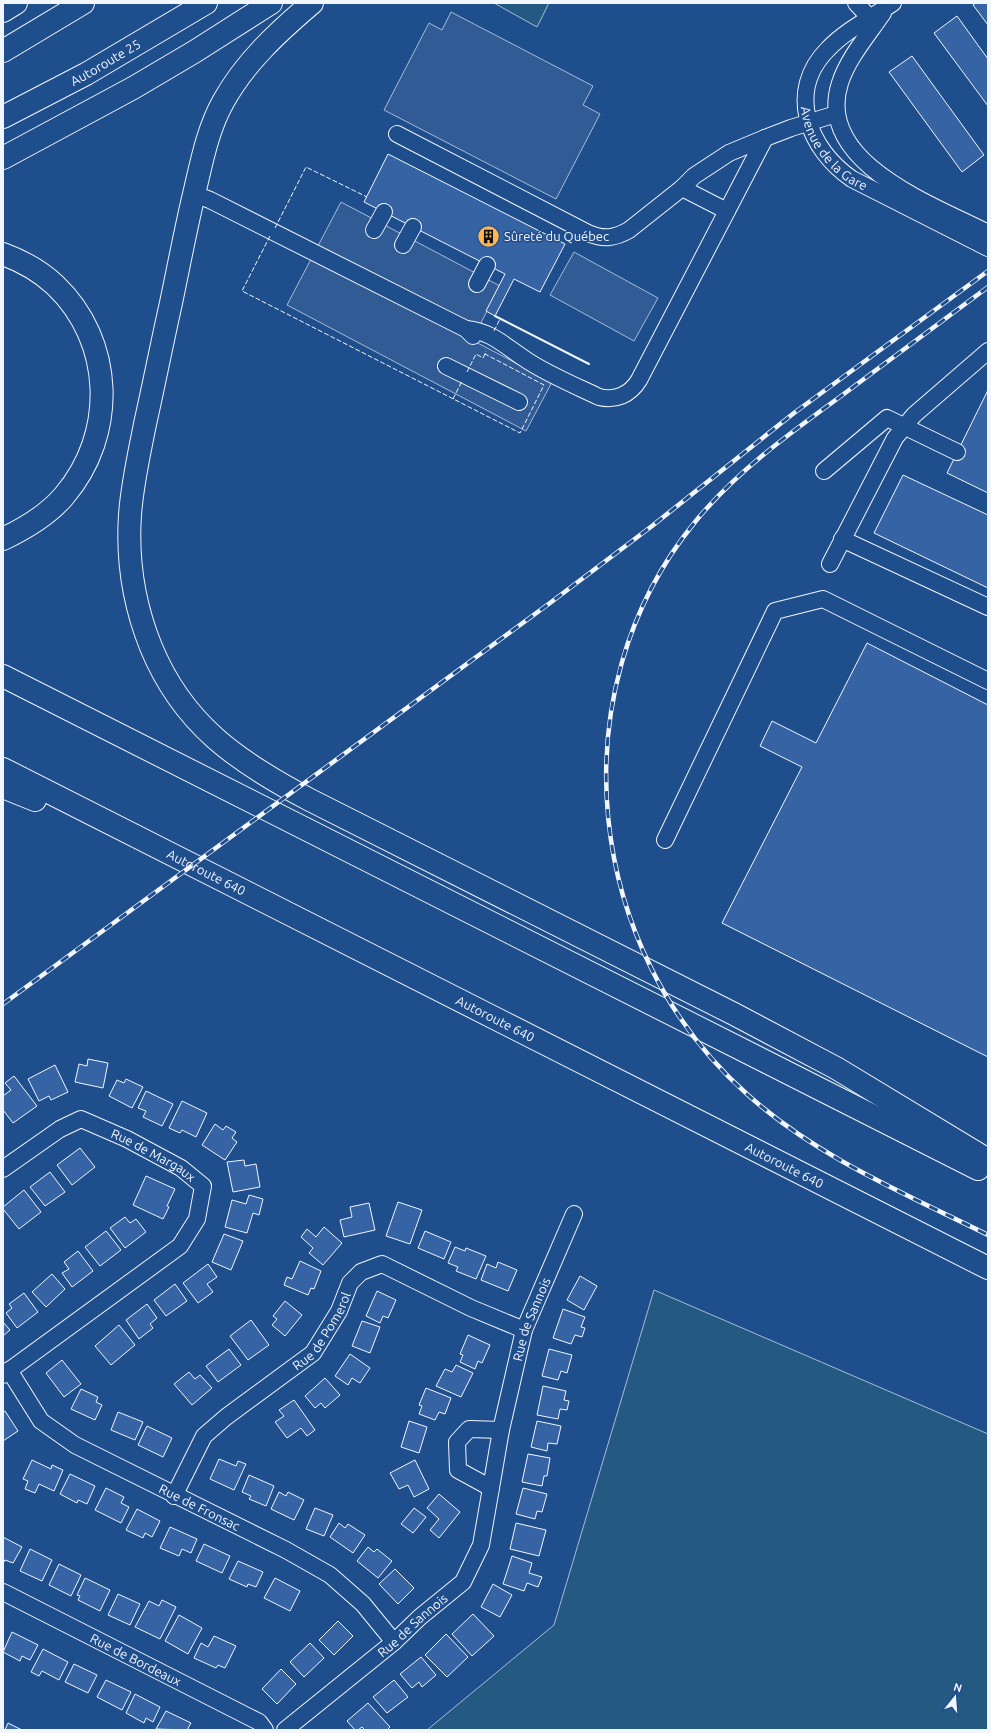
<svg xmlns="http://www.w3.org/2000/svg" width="991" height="1733" font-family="Ubuntu,sans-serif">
<rect width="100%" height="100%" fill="#1f4e8c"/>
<g fill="#245a82" stroke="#a8bbd7">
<path d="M494 3H549L537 27Z"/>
<path d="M654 1290 988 1434V1730H427L554 1625Z"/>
</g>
<g fill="#305b95" stroke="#a8bbd7">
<path d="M451 12 593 86 583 105 600 114 556 199 384 110 429 23 442 30Z"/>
<path d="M341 202 500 286 472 340 552 382 526 431 287 305Z"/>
<path d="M574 252 658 298 634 341 550 295Z"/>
</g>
<g fill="#3563a3" stroke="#f2f6ff">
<path d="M976 3H988V25L973 5Z"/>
<path d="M957 16 988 59V106L934 33Z"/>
<path d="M912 56 984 155 962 172 889 72Z"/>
<path d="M388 154 565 244 540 292 514 279 495 316 486 311 505 274 364 202Z"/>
<path d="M988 390V493L947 473Z"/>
<path d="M903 475 988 515V588L874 533Z"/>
<path d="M867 643 988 705V1057L722 923 802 767 760 746 772 721 816 743Z"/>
<path d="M88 1059 108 1063 103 1088 75 1082 79 1064 87 1066Z"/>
<path d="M55 1065 68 1092 51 1100 49 1096 39 1101 28 1079Z"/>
<path d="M14 1076 37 1106 13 1123 3 1110V1096L11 1090 5 1083Z"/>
<path d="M126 1079 143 1087 132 1108 109 1096 117 1080 124 1083Z"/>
<path d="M146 1091 173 1104 162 1126 143 1117 146 1111 138 1108Z"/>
<path d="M182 1101 207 1113 196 1137 182 1130 180 1133 169 1128Z"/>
<path d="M215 1124 223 1130 226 1126 236 1132 232 1138 237 1142 225 1160 202 1145Z"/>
<path d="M80 1148 95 1167 72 1185 57 1165Z"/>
<path d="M244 1160 245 1166 256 1164 260 1187 233 1192 227 1162Z"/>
<path d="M50 1172 65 1192 45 1206 30 1187Z"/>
<path d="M146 1176 175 1189 167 1206 169 1207 163 1219 133 1205Z"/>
<path d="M24 1190 41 1212 19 1229 3 1209V1207Z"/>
<path d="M249 1195 263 1199 259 1215 253 1213 247 1233 225 1227 232 1200 246 1204Z"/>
<path d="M398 1202 422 1210 410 1244 386 1236Z"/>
<path d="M369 1203 375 1230 344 1237 340 1220 352 1217 350 1207Z"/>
<path d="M125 1217 130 1223 136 1219 146 1232 125 1248 110 1228Z"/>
<path d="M324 1227 342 1243 323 1265 309 1253 313 1248 301 1237 307 1229 316 1237Z"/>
<path d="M106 1231 121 1250 100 1266 85 1247Z"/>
<path d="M425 1231 451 1242 444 1259 418 1248Z"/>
<path d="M224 1234 243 1241 231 1270 212 1262Z"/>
<path d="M455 1247 465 1251 466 1248 486 1256 476 1279 456 1271 458 1267 448 1263Z"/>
<path d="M78 1251 93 1271 72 1287 62 1273 69 1269 64 1262Z"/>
<path d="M300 1261 321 1271 314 1289 311 1288 308 1295 284 1285 287 1277 292 1279Z"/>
<path d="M498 1262 517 1270 508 1291 481 1280 487 1264 496 1268Z"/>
<path d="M208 1264 217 1277 207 1284 213 1292 198 1303 183 1283Z"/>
<path d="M52 1274 65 1289 46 1307 32 1292Z"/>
<path d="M580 1276 597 1286 584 1310 567 1300Z"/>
<path d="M175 1284 187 1301 166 1316 154 1300Z"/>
<path d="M377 1291 396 1300 388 1318 383 1316 380 1323 366 1316Z"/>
<path d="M24 1293 38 1312 17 1328 6 1313 12 1308 9 1304Z"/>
<path d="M285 1301 302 1315 285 1336 272 1325 277 1319 273 1316Z"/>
<path d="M147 1304 157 1318 150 1324 153 1328 139 1339 126 1320Z"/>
<path d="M563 1309 585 1317 581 1327 585 1328 582 1337 575 1335 571 1344 553 1338Z"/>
<path d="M251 1320 269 1345 248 1360 230 1336Z"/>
<path d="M362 1321 380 1327 370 1353 352 1346Z"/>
<path d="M3 1322 10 1330 3 1336Z"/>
<path d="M119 1325 135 1345 111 1365 95 1346Z"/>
<path d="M468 1335 490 1345 482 1363 478 1361 475 1369 460 1362 463 1355 460 1354Z"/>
<path d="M229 1349 241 1365 218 1382 206 1366Z"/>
<path d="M549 1349 572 1355 567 1373 561 1371 558 1380 542 1376Z"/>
<path d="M350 1354 370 1368 360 1383 352 1378 348 1385 335 1376Z"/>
<path d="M62 1360 81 1384 64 1397 46 1373Z"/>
<path d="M456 1365 473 1373 461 1397 436 1386 445 1369 452 1372Z"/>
<path d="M189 1372 195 1379 200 1375 212 1388 192 1405 174 1384Z"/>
<path d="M325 1378 340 1395 325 1408 321 1403 315 1408 305 1396Z"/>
<path d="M543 1386 566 1391 564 1400 569 1401 567 1410 560 1409 558 1419 537 1415Z"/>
<path d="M426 1388 451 1398 445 1414 439 1412 435 1420 419 1414 422 1406 419 1405Z"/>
<path d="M81 1389 98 1397 96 1402 102 1405 95 1420 71 1409Z"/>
<path d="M294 1400 315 1430 307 1436 301 1428 287 1438 275 1422 284 1416 279 1410Z"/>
<path d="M5 1411 18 1431 3 1441V1412Z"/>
<path d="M118 1412 143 1422 135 1440 111 1430Z"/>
<path d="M409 1421 427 1427 419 1453 401 1447Z"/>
<path d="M537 1421 561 1426 557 1444 548 1443 547 1451 531 1447Z"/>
<path d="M147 1426 172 1438 163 1457 138 1445Z"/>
<path d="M528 1454 550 1458 547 1476H544L542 1486 522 1482Z"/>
<path d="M219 1459 236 1466 238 1461 246 1464 234 1490 210 1479Z"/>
<path d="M32 1460 51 1469 52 1465 63 1470 54 1491 39 1484 35 1493 25 1489 28 1481 23 1479Z"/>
<path d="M415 1460 429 1489 414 1497 408 1485 399 1489 390 1473Z"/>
<path d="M70 1474 95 1486 87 1504 78 1500 77 1503 60 1494Z"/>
<path d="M249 1475 274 1486 266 1506 249 1499 251 1496 242 1492Z"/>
<path d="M106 1488 124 1497 121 1503 129 1507 121 1523 95 1510Z"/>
<path d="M523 1488 547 1494 542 1512 537 1511 535 1519 516 1514Z"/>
<path d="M279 1492 286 1496 288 1492 304 1500 294 1520 271 1509Z"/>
<path d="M439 1494 460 1512 439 1538 430 1530 439 1519 427 1508Z"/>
<path d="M315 1508 333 1515 324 1536 306 1529Z"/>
<path d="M414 1508 426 1517 413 1533 401 1524Z"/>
<path d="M137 1509 160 1521 152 1537 145 1533 143 1538 126 1530Z"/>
<path d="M339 1523 345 1528 348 1524 365 1535 353 1553 330 1537Z"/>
<path d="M516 1523 546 1530 539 1556 510 1549Z"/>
<path d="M170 1527 197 1539 191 1553 182 1549 179 1556 160 1548Z"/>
<path d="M3 1537 22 1547 13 1563 5 1560 4 1562 3 1561Z"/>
<path d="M204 1544 230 1556 222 1573 196 1561Z"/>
<path d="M368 1547 374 1552 377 1549 392 1561 378 1578 357 1561Z"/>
<path d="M30 1549 52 1560 42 1581 20 1571Z"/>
<path d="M512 1556 532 1563 529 1573 542 1577 538 1587 527 1583 524 1591 503 1584Z"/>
<path d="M238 1561 263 1572 256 1587 248 1584 247 1587 229 1579Z"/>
<path d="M59 1564 81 1575 71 1596 49 1585Z"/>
<path d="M395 1569 414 1588 398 1604 379 1584Z"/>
<path d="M85 1578 110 1590 100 1611 78 1600 80 1596 77 1595Z"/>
<path d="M275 1578 300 1591 290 1611 264 1598Z"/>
<path d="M493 1584 512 1595 500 1617 481 1607Z"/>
<path d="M118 1594 140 1604 130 1625 108 1615Z"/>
<path d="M162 1600 176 1607 160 1639 135 1627 149 1601 159 1606Z"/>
<path d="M473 1614 494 1636 472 1656 452 1634Z"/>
<path d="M179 1615 202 1628 188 1654 165 1641Z"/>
<path d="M338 1621 353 1636 334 1655 319 1640Z"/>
<path d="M12 1632 38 1645 30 1660 22 1656 20 1661 3 1652Z"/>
<path d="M446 1634 468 1657 447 1677 425 1655Z"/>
<path d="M214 1636 236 1646 225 1668 218 1665 216 1668 194 1658 201 1643 208 1647Z"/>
<path d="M310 1643 324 1658 304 1677 290 1662Z"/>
<path d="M43 1649 68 1662 59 1680 42 1671 39 1676 31 1672Z"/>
<path d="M421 1657 436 1675 422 1687 419 1682 412 1688 400 1674Z"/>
<path d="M74 1664 97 1675 88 1693 65 1682Z"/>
<path d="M281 1669 296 1684 277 1704 262 1689Z"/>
<path d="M106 1680 131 1692 122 1710 97 1697Z"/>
<path d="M394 1680 408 1697 387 1713 373 1697Z"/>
<path d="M135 1694 160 1707 153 1722 146 1718 144 1723 126 1713Z"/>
<path d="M368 1703 390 1727 387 1730H365L362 1727 358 1730H355L347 1721Z"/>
<path d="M166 1711 191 1723 187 1730 156 1729Z"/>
<path d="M8 1723 22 1730H5Z"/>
</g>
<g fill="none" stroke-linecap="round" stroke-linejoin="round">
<defs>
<g id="minor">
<path d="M856 3 870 18"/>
<path id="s1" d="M893 3C871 18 846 30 828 49 786 91 808 149 852 179L988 248"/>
<path d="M883 13C868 35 848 58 840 83 814 163 934 205 988 233"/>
<path d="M397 134 588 233C604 240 615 238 629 230L682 188 694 176 729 153 765 138"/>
<path d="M682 188 727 211"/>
<path d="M194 194 210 200 456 324 466 329 473 336"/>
<path d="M374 230 384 212"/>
<path d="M403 245 413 227"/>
<path d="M477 284 487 265"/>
<path d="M466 329C493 332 503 345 525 359 545 373 576 386 599 397 615 401 630 395 639 380L765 138 791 128 836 114"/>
<path d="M446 366 519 402"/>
<path d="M824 471 887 418 957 452"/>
<path d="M842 539 988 607"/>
<path d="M830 564 895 438 914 415 988 351"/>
<path d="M665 840 775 611 823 599 988 681"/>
<path id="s2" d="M3 1169 60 1129 81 1119 127 1139 181 1168 203 1186 197 1219 180 1246 3 1375"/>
<path id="s3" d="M9 1370 41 1421 75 1445 286 1550 330 1575 363 1604 394 1642"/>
<path d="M491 1488 501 1430"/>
<path id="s4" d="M174 1496 204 1436 226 1417 313 1353 339 1311 350 1283 361 1272 382 1264 471 1308 524 1330"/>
<path id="s5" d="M3 1592 259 1722 265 1730"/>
<path id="s6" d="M285 1730 394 1642 420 1617 463 1582 481 1545 491 1488 458 1470 457 1442 469 1429 501 1430 524 1330 574 1214"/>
</g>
<g id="highway">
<path d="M312 3C278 32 245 62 223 102 208 129 202 160 195 190 186 227 179 265 171 303 162 343 154 384 145 424 139 455 132 485 130 515 127 560 134 605 151 647 183 725 238 762 310 800L734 1014 836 1068 988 1160"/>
<path d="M3 11 16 3"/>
<path d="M3 51 83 3"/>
<path id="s7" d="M3 117 86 74 206 3"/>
<path d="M3 158 133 88 194 52 271 3"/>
<path d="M3 254C22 261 40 271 55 285 114 341 117 434 64 496 48 515 26 528 3 539"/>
<path d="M3 676 978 1169"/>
<path id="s8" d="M3 769 988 1268"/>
<path d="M3 787 35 800"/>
</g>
</defs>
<use href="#minor" stroke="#f2f6ff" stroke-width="18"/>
<use href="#highway" stroke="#f2f6ff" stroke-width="24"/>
<use href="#minor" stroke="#1f4e8c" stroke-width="16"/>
<use href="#highway" stroke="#1f4e8c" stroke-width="22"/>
<defs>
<g id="rail">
<path d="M988 287C938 324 887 362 837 399 786 436 735 473 695 522 556 692 585 951 748 1095 817 1157 906 1194 988 1235"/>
<path d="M3 1004 550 603 652 526 794 413 988 271"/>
</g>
</defs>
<use href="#rail" stroke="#f2f6ff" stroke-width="4.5"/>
<use href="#rail" stroke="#1f4e8c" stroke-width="3" stroke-dasharray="9" stroke-linecap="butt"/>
<g stroke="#f2f6ff" stroke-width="1" stroke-dasharray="5 2" stroke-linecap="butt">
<path d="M275 228 306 167 367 197"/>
<path d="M270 236 242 291 520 433 544 385 485 354 486 351"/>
<path d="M494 331 500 319"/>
<path d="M467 372 476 354 483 358 485 354"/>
<path d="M453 399 462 381"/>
</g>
<path stroke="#f2f6ff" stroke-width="2" d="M495 316 589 364"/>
</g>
<defs>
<symbol id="building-disc" viewBox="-11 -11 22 22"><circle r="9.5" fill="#ffb74d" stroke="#1f4e8c"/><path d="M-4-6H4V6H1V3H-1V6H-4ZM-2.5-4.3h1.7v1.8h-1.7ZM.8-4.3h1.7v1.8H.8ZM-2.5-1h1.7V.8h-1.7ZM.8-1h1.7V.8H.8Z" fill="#111"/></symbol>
</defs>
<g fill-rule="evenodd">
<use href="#building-disc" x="476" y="224" width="25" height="25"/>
</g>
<g text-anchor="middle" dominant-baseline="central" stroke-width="3" stroke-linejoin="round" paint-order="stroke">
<g font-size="13" fill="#f2f6ff" stroke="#1f4e8c">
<text stroke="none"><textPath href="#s7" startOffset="116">Autoroute 25</textPath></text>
<text stroke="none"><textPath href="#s1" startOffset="196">Avenue de la Gare</textPath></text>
<text stroke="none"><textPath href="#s8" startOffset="228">Autoroute 640</textPath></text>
<text stroke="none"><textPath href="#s8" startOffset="552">Autoroute 640</textPath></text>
<text stroke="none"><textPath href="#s2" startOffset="174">Rue de Margaux</textPath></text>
<text stroke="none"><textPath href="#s8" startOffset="876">Autoroute 640</textPath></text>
<text stroke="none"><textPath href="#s6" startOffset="561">Rue de Sannois</textPath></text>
<text stroke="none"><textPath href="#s4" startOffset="227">Rue de Pomerol</textPath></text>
<text stroke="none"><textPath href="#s3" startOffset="241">Rue de Fronsac</textPath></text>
<text stroke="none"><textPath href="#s6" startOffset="165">Rue de Sannois</textPath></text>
<text stroke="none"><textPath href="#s5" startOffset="149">Rue de Bordeaux</textPath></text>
</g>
<g font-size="13" fill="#f2f6ff" stroke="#1f4e8c" text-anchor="start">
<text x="504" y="236">Sûreté du Québec</text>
</g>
</g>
<rect width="991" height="1733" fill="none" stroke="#f2f6ff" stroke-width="8"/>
<g transform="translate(955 1697) rotate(17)" stroke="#1f4e8c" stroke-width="3" paint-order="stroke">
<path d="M0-3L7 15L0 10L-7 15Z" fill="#f2f6ff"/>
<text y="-6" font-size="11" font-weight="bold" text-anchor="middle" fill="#f2f6ff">N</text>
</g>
</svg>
